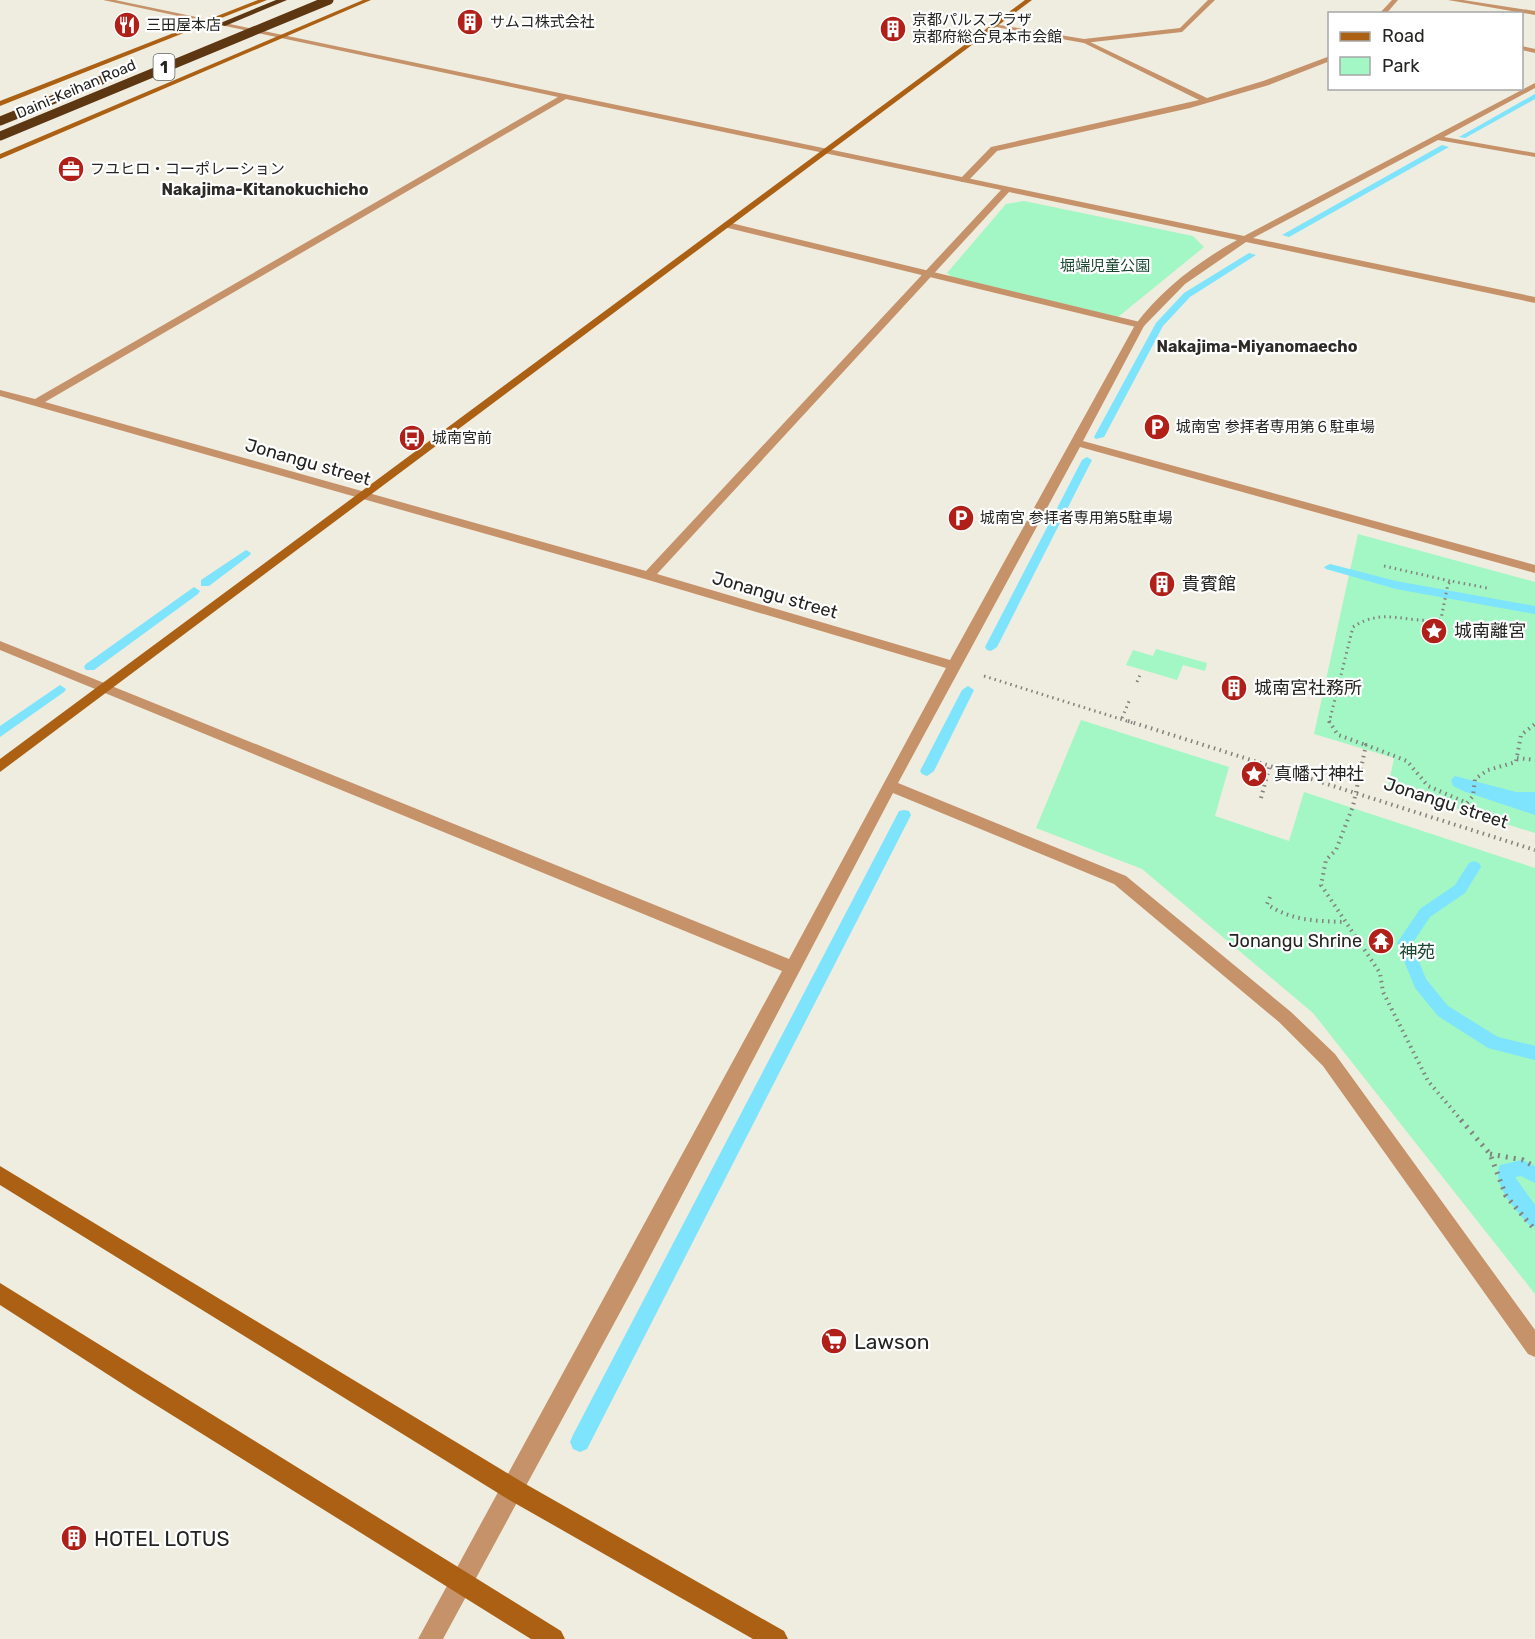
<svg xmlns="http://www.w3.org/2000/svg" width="1535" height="1639" font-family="Rubik,'Noto Sans JP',sans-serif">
<rect width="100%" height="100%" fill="#f6f5ef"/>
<path fill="#efeddf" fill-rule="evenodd" d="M0 0H1535V1639H0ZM1330 14H1522V88H1330Z"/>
<g fill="#a2f7c5">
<path d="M1024 201 1193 236 1204 247 1118 317 952 277 947 273 1006 204Z"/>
<path d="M1358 534 1535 582V833L1388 787 1394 758 1314 734Z"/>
<path d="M1156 649 1207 663 1205 671 1183 665 1177 680 1126 665 1133 650 1153 656Z"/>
<path d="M1081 720 1229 767 1215 816 1289 841 1304 792 1535 868V1294L1313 1013 1142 869 1036 828Z"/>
</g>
<path fill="#7ee3fc" d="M1455 776 1516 792H1535V815L1463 791 1453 786 1451 780Z"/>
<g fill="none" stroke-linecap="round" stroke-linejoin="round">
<g fill="#7ee3fc" fill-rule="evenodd">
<path d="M1535 94V99L1465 138 1459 137Z"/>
<path d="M1442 145 1449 147 1289 237 1282 235Z"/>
<path d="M1249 253 1256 255 1190 297 1163 326 1104 437 1096 439 1094 437 1156 323 1184 293Z"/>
<path d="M1087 457 1092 460 997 647 991 651 987 650 985 647 1082 460Z"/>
<path d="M246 550 251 553 250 555 209 586H201V580Z"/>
<path d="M1330 564 1396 581 1535 606V614L1396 589 1326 569 1324 567Z"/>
<path d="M194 587 200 591 198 594 94 670H86L84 667 86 664Z"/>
<path d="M60 685 66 689 64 692 0 737V726Z"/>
<path d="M968 686 974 690 934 771 927 776 922 774 920 771 962 690Z"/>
<path d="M904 810 909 811 911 815 587 1449 580 1452 573 1449 570 1442 573 1435 897 815 899 811Z"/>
<path d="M1474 861 1479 863 1481 867 1465 893 1430 917 1412 944 1426 979 1448 1006 1498 1037 1535 1046V1060L1488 1048 1438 1016 1415 988 1397 943 1420 909 1455 885 1469 863Z"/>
<path d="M1522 1160 1535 1166V1183L1521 1176 1515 1177 1535 1205V1227L1529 1225C1517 1210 1491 1186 1500 1165Z"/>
</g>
<g stroke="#83827e" stroke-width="3" stroke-dasharray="1.5 4" stroke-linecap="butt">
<path d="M1384 566 1450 581"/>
<path d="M984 676 1133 723"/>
<path d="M1137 682 1140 675"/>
<path d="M1122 718 1130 699"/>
<path d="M1329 723 1353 627C1385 606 1407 625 1441 619L1448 584 1451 581 1487 588"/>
</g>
<g stroke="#83827e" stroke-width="4" stroke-dasharray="1.5 4.5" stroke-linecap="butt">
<path d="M1128 721 1535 850"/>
<path d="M1329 721 1338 735 1366 745"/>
<path d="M1517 758 1535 760"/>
<path d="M1261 798 1270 765"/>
<path d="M1270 897 1267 904C1291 921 1317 921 1345 922"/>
<path d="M1462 1121 1428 1081 1383 992 1380 973 1321 885 1326 860 1336 850 1353 806 1366 745 1407 761 1428 786 1467 803 1473 796 1475 779 1488 770 1516 762 1521 735 1535 724"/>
</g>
<g stroke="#83827e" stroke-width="5" stroke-dasharray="2 6" stroke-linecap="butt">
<path d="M1461 1120 1490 1154 1506 1196 1535 1230"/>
<path d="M1490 1154 1523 1160 1535 1167"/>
</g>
<g fill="#c6926a" fill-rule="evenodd">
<path d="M1392 0H1398L1386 14H1379Z"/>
<path d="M1082 40H1086L1207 98 1263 81 1330 56V61L1269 85 1190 108 997 151 967 182H961V178L991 147 1199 100 1082 42Z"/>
<path d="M1522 46 1535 49V53L1522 50Z"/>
<path d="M727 222 1140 322 1145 325 1140 328 724 227V223Z"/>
</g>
<g fill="#c6926a" fill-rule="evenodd">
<path d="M103 0H115L1244 236 1535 83V88L1444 137 1535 153V157L1438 140 1253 238 1535 297V303L1246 242 1185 284 1144 326 1083 441 1535 565V573L1080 447 898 783 1126 876 1291 1012 1335 1054 1535 1330V1357L1528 1354 1323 1066 1279 1022 1114 884 893 793 636 1283 443 1639H418L782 971 0 650V641L789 959 946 668 645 579 0 396V390L35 399 558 97ZM566 99 1001 190 646 571 45 402ZM1009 192 1237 240C1198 262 1162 289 1135 325L950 660 657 574Z"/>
<path d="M1208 0H1215L1182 32 1084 43 990 26 993 24 1084 39 1180 28Z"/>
<path d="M1448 0H1463L1535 11V15Z"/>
</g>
<g fill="#ab6014" fill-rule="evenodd">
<path d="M258 0H267L0 106V101Z"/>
<path d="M363 0H371L0 159V154Z"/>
<path d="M1025 0H1032L0 772V759Z"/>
<path d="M0 1166 522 1482 784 1631 788 1639H753L506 1498 0 1185Z"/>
<path d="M0 1283 561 1631 565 1639H531L135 1392 0 1305Z"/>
</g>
<path fill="#5d3612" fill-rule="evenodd" d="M276 0H287L225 26 218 24Z"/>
<g stroke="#5d3612" stroke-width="9">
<path d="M0 121 104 79"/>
<path d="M0 136 329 0"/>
</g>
</g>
<defs>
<symbol id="building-disc" viewBox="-11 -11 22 22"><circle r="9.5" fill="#b02019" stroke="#fff"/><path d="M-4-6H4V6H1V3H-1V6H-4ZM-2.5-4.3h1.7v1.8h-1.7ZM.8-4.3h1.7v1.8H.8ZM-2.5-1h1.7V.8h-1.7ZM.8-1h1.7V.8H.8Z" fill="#fff"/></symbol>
<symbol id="restaurant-disc" viewBox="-11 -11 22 22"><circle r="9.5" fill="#b02019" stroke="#fff"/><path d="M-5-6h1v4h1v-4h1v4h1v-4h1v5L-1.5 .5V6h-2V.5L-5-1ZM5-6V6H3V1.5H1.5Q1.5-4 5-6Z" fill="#fff"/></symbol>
<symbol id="office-disc" viewBox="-11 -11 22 22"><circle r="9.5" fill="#b02019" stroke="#fff"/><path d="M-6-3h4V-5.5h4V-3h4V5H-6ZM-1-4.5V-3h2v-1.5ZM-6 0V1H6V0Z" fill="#fff"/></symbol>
<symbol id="parking-disc" viewBox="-11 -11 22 22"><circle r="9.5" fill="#b02019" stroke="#fff"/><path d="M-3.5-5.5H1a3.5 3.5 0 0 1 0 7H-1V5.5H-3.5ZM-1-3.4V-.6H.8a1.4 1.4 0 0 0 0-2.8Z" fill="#fff"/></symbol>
<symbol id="bus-disc" viewBox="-11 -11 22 22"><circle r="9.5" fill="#b02019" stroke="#fff"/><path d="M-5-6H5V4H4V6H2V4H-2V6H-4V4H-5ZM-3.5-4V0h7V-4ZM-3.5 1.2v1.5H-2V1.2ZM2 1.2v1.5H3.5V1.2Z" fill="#fff"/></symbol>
<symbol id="sight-disc" viewBox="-11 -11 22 22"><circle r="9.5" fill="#b02019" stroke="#fff"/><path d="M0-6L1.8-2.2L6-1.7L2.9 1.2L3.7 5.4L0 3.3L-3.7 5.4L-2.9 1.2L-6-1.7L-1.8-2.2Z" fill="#fff"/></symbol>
<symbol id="temple-disc" viewBox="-11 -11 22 22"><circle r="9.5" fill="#b02019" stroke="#fff"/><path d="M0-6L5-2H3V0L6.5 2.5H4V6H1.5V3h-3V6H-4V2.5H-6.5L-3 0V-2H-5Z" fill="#fff"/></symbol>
<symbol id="supermarket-disc" viewBox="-11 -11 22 22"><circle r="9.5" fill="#b02019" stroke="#fff"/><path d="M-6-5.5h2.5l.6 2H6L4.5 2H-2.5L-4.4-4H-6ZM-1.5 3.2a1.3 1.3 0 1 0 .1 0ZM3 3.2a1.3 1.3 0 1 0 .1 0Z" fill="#fff"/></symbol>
</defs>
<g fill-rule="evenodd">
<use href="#building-disc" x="455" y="7" width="30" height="30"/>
<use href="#restaurant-disc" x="112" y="10" width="30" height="30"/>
<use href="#building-disc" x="878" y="14" width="30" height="30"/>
<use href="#office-disc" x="56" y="154" width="30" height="30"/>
<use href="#parking-disc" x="1142" y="412" width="30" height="30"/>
<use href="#bus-disc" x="397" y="423" width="30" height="30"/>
<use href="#parking-disc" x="946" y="503" width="30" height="30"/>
<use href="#building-disc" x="1147" y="569" width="30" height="30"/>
<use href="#sight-disc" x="1419" y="616" width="30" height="30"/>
<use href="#building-disc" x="1219" y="673" width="30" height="30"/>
<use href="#sight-disc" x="1239" y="759" width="30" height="30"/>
<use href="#temple-disc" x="1366" y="926" width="30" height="30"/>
<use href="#supermarket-disc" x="819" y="1326" width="30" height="30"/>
<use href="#building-disc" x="59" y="1523" width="30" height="30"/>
</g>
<g text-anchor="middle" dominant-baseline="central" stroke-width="4.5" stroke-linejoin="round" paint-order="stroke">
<g font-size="15" fill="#242422" stroke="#fff" text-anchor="start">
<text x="912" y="20">京都パルスプラザ<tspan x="912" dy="17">京都府総合見本市会館</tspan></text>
<text x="490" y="22">サムコ株式会社</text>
<text x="146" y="25">三田屋本店</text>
<text x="90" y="169">フユヒロ・コーポレーション</text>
<text x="1176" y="427">城南宮 参拝者専用第６駐車場</text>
<text x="432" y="438">城南宮前</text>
<text x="980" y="518">城南宮 参拝者専用第5駐車場</text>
</g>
<g font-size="15" fill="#242422" stroke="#fff">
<text transform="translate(76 89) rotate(-23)">Daini-Keihan Road</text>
</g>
<g font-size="15" fill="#1c4730" stroke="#fff">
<text x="1105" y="266">堀端児童公園</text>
</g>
<rect fill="#fff" stroke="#666664" stroke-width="1.5" x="153.5" y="54" width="21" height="26" rx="4.5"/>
<g font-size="16" font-weight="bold" fill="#242422">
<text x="164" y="67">1</text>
</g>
<g font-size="16" font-weight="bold" fill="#2c2b27" stroke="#fff">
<text x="265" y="189">Nakajima-Kitanokuchicho</text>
<text x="1257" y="346">Nakajima-Miyanomaecho</text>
</g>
<g font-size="18" fill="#242422" stroke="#fff">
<text transform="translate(308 462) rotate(16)">Jonangu street</text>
<text transform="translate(775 595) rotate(16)">Jonangu street</text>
<text transform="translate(1446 803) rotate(18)">Jonangu street</text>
</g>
<g font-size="18" fill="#242422" stroke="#fff" text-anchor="start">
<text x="1182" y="584">貴賓館</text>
<text x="1454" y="631">城南離宮</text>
<text x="1254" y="688">城南宮社務所</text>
<text x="1274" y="774">真幡寸神社</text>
<text x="1362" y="941" text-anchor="end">Jonangu Shrine</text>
</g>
<g font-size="18" fill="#1c4730" stroke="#fff">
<text x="1417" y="952">神苑</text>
</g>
<g font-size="21" fill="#242422" stroke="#fff" text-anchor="start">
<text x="854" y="1341">Lawson</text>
<text x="94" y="1538">HOTEL LOTUS</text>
</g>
</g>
<rect x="1328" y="12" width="195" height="78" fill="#ffffff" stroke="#a7a7a7" stroke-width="1.5"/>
<rect x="1340" y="32" width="30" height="9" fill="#ab6014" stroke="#a7a7a7" stroke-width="1.5"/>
<text x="1382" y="42" font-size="18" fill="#242422">Road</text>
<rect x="1340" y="57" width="30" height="18" fill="#a2f7c5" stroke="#a7a7a7" stroke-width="1.5"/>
<text x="1382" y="72" font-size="18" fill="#242422">Park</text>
</svg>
